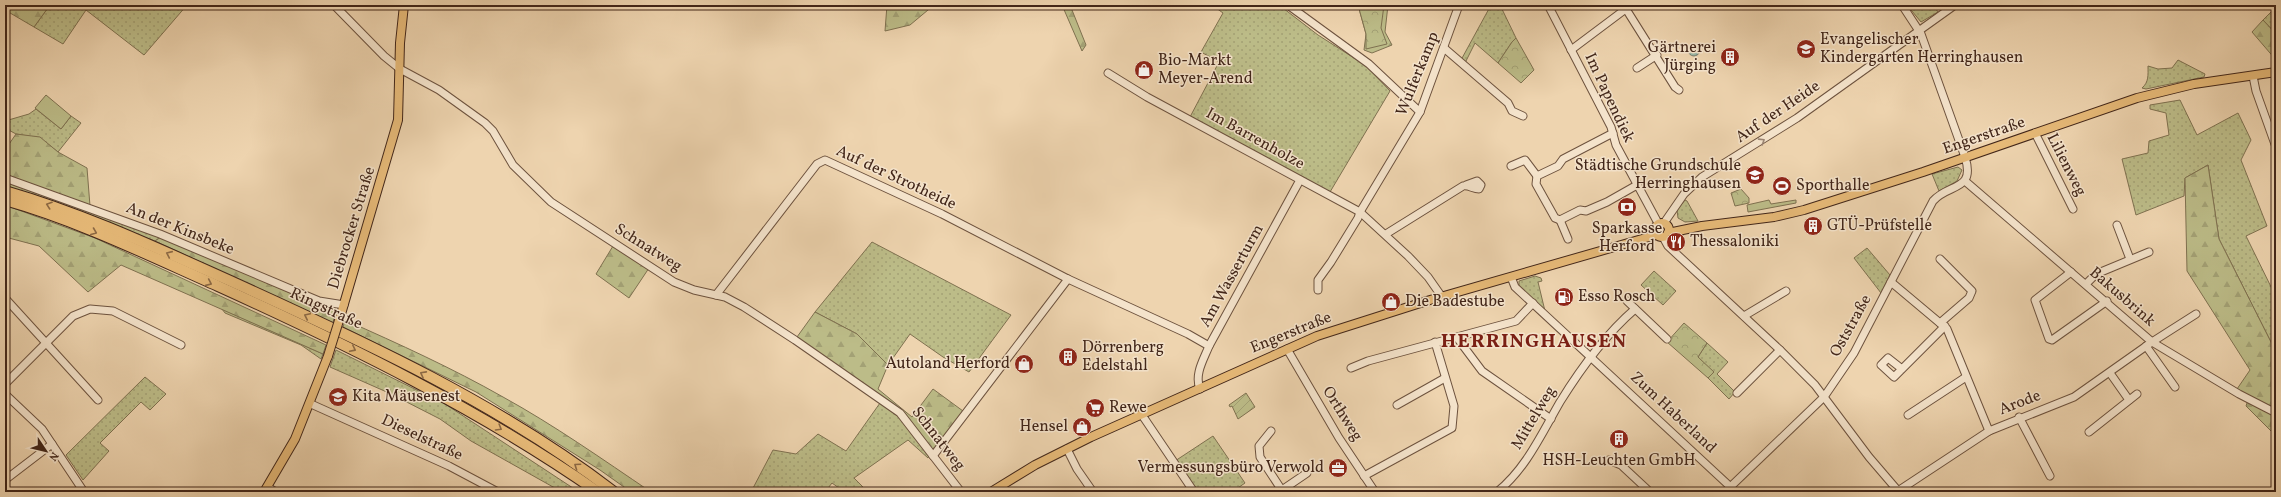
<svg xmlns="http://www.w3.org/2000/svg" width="2281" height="497" font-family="Vollkorn,serif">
<defs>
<pattern id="grass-dots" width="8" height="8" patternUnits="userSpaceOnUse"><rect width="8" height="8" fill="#bcbc88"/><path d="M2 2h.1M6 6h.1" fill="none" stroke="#a3a175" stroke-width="1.8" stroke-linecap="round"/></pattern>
<pattern id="forest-firs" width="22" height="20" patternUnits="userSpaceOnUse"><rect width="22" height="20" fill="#bcbc88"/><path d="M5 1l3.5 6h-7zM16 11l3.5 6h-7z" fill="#a3a175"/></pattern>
<pattern id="park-crowns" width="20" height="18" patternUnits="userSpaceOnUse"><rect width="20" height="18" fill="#bcbc88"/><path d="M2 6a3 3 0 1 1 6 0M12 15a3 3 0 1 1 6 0" fill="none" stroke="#a3a175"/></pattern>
<pattern id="garden-furrows" width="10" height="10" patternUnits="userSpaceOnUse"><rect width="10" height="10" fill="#bcbc88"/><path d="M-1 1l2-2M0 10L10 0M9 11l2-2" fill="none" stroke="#a3a175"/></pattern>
<pattern id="water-waves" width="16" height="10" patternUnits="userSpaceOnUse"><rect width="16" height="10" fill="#9ab8a8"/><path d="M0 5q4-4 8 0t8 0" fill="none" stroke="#7f9588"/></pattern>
</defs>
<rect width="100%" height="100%" fill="#eed4af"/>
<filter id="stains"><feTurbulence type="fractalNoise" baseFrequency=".005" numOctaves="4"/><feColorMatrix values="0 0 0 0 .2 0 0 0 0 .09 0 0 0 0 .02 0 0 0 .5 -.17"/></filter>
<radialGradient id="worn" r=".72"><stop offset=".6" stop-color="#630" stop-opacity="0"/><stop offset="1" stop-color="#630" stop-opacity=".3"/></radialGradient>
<g fill="url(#grass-dots)" stroke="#7f7150">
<path d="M50 5H187L144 55 86 10 63 44 34 27Z"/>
<path d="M1212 5H1279L1318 35 1365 65 1390 91 1330 192 1190 117 1219 62 1201 52 1223 13Z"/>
<path d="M1491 5H1500L1516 38 1512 42 1498 63 1475 43 1465 63 1461 60Z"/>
<path d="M1907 5H1921L1923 7 1933 5 1938 12 1921 22Z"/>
<path d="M2276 7V34L2263 20Z"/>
<path d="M2178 60 2205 74 2204 77 2146 89 2142 88C2149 82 2148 75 2148 66L2158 69 2172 68Z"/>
<path d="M2180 100 2197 135 2238 113 2251 140 2241 160 2267 226 2246 236 2276 297V352L2219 239 2208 165 2185 178 2184 196 2136 215 2122 159 2148 153 2149 141 2169 135 2166 113 2150 109V105Z"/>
<path d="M36 109 61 129 71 116 81 123 58 152 40 138 16 134 5 128V121L29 114Z"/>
<path d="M1958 167 1962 170 1957 181 1939 191 1932 174Z"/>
<path d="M5 182 161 237 155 241 5 187Z"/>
<path d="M1685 200 1687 201 1698 221 1685 222 1678 218 1677 210Z"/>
<path d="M872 242 1011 315 969 372 943 357 910 334 888 365 857 334 815 312Z"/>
<path d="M1867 248 1890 275 1881 293 1854 258Z"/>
<path d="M1654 271 1676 291 1663 305 1641 285Z"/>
<path d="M1535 276 1541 278 1542 281 1538 282 1545 311 1519 288V281Z"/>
<path d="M222 309 323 354 321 359 301 345 225 313Z"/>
<path d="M1707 343 1728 362 1717 374 1735 392 1729 399 1708 378 1713 372 1698 357Z"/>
<path d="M336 350 445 404 579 492H562L471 441 440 419 389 393 330 367Z"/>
<path d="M145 377 166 394 150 410 141 402 100 443 109 451 83 480 66 455Z"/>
<path d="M880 403 899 417 929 456 928 458 908 440 854 478 863 487C850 496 843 491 832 483L825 492H755L752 490 773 450 796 454 818 434 846 451Z"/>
<path d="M1213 436 1245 483 1232 492H1195L1175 461Z"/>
</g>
<g fill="url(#forest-firs)" stroke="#7f7150">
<path d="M5 5H50L34 27 5 10Z"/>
<path d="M887 5H934L910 25 885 31Z"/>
<path d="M1062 5H1070L1086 45 1082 51Z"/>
<path d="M1358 5H1388L1385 32 1392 45 1372 53 1364 50 1366 34Z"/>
<path d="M2263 20 2276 34V60L2252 32Z"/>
<path d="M16 134 40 137 58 152 87 168 90 206 5 176V150Z"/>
<path d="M2208 165 2219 239 2276 352 2275 435 2246 406 2249 397 2237 389 2250 370 2187 271 2185 178Z"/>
<path d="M5 205 95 238 326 345 323 354 121 265 88 292 39 246 5 237Z"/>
<path d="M161 237 295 295 326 306 336 307 333 323 155 241Z"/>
<path d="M613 246 649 268 629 298 596 274Z"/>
<path d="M815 312 857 334 888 365 878 389 912 417 933 389 963 411 936 447 932 449 917 429 797 337Z"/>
<path d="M345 320C399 344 452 368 503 397 554 425 602 459 651 492H631L600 470 476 392 343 327Z"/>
<path d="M741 488 755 492H710Z"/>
</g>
<g fill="url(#park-crowns)" stroke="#7f7150">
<path d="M1358 5H1384L1381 28 1387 44 1366 49V34Z"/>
<path d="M1516 38 1534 70 1521 83 1498 63 1512 42Z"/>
<path d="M1741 189 1749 198V203L1735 206 1731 193Z"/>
<path d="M1684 323 1707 343 1698 357 1714 372 1708 378 1667 342Z"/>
</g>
<path fill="url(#garden-furrows)" stroke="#7f7150" d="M1246 393 1255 407 1238 419 1232 406 1230 407 1229 405Z"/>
<g fill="#bcbc88" stroke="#7f7150">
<path d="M46 95 71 116 61 129 35 108Z"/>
<path d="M1769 200 1771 204 1796 200V203L1748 212 1747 205Z"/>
</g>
<circle fill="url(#water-waves)" stroke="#777e6f" cx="1694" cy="50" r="6"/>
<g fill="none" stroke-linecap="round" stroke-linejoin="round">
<defs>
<g id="minor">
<path d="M334 5 384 56 400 69 439 90 485 123 493 131 513 165 551 202 674 282 694 290 725 297 744 307 795 340 900 413 961 492"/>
<path d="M1288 5 1369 64 1420 112"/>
<path d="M1548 5 1611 127 1616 145 1658 223"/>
<path d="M1626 9 1675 87 1679 90"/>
<path d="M1444 48 1508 103 1512 111 1523 116"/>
<path d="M1571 50 1631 5"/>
<path d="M1637 68 1657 55"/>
<path d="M1108 73 1147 97 1360 212 1408 256 1428 277 1442 297"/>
<path d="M2253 76 2256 91 2276 147"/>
<path d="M1613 133 1563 159 1558 166 1537 176 1536 184 1555 218 1560 220 1580 210 1586 211 1607 202 1637 185"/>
<path d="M2035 133 2073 209"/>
<path d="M1511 166 1525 160 1537 176"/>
<path d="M5 178 160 234 319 301 344 305"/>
<path d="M1965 181 2152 342 2239 394 2276 413"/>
<path d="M1560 220 1568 239"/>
<path d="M1664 223 1684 194 1702 177 1797 118 1955 5"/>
<path d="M2117 225 2130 259"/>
<path d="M1386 234 1463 186C1469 185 1473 189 1479 189L1481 185 1477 181 1466 185"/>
<path d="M1663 237 1668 246 1780 350 1815 385 1869 457 1899 492"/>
<path d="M1940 259 1972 291 1969 298 1940 323"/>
<path d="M2071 272 2035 300 2049 339 2052 340 2107 301"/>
<path d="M1511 277 1515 287 1736 492"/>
<path d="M1891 282 1947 329 1989 431"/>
<path d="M2086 284 2096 274 2149 252"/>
<path d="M1318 290V280L1331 262 1358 218 1360 212 1420 112 1459 5"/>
<path d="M716 295 817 164 825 160 942 214 1068 279 1188 334 1209 346"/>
<path d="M5 298 98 400"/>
<path d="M1627 301 1667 339"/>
<path d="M1744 316 1786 291"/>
<path d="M1458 339 1482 371 1551 419"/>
<path d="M2146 346 2175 387"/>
<path d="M1287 349 1339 438 1375 492"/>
<path d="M1351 368 1368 361 1516 321 1533 303"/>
<path d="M1902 369 1888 358 1881 365 1894 377 1945 326"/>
<path d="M2110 373 2129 400"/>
<path d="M5 384 73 316 90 309 113 311 181 345"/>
<path d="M1200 389C1194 374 1204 359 1209 346L1300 180"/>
<path d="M1737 393 1780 350"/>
<path d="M5 394 42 429 84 492"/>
<path d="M311 404 449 466 498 492"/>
<path d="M1397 405 1445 378"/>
<path d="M1142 415 1194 492"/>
<path d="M1908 415 1966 377"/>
<path d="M2019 417 2050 476"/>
<path d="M1271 431 1259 446 1260 457 1283 492"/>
<path d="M2089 432 2137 394"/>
<path d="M1067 449 1077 469 1093 492"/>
<path d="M933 456 1068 279"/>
<path d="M1609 460 1621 465 1650 492"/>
<path d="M1364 476 1452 428 1454 406 1435 342"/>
<path d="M5 480 52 444"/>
<path d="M267 487 276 492"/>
<path d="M1282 490 1307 473"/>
<path d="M1898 491 1989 431 2074 397 2152 342 2196 314"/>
<path d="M1497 492C1526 469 1542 433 1560 402 1581 368 1605 335 1635 309"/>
<path d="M1725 492 1824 397 1854 353 1933 201C1948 183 1976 192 1965 157L1921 34 1902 5"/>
</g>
<g id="major">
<circle cx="1662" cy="230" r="7"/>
<path d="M1668 233 1702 226 1774 217 1804 210 1923 172 2137 98 2194 84 2276 72"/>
<path d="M341 314 398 120 400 43 404 5"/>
<path d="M264 492 295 439 328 356"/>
<path d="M991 492 1035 465 1091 437 1317 336 1430 300 1656 235"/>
</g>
<g id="highway">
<path d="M5 191C85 214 161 250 237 284 367 343 501 405 614 492"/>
<path d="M5 200C79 221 148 255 218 286 350 346 479 409 598 492"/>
</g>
</defs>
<use href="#minor" stroke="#6d523e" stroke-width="9"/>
<use href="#major" stroke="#422619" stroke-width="10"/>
<use href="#highway" stroke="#422619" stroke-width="12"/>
<use href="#minor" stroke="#f4e3cb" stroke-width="7"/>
<use href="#major" stroke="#e7ba78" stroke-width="8"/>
<use href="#highway" stroke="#e7ba78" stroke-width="10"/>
<defs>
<path id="major-bridge" d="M328 356 341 314"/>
</defs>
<use href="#major-bridge" stroke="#422619" stroke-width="10" stroke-linecap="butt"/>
<use href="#major-bridge" stroke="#e7ba78" stroke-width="8"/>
</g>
<defs><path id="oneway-chevron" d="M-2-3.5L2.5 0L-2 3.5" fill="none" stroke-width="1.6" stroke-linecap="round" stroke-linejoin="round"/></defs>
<use stroke="#9b8472" href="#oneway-chevron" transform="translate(1762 141) rotate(-32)"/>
<g stroke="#8c6944">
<use href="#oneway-chevron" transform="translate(49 205) rotate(-161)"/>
<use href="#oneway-chevron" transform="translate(94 232) rotate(22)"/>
<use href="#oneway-chevron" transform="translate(169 254) rotate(-156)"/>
<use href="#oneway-chevron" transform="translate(209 283) rotate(24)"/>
<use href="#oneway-chevron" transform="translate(307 316) rotate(-155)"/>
<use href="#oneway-chevron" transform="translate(353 349) rotate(26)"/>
<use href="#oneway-chevron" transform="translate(423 374) rotate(-152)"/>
<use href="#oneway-chevron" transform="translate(499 428) rotate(31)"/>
<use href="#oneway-chevron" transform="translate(577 466) rotate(-145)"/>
</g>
<defs>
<symbol id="school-disc" viewBox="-11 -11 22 22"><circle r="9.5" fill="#8f2418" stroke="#f4e3cb"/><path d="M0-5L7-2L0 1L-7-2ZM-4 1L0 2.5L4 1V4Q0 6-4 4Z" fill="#fff"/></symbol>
<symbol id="building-disc" viewBox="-11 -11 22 22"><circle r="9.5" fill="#8f2418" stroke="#f4e3cb"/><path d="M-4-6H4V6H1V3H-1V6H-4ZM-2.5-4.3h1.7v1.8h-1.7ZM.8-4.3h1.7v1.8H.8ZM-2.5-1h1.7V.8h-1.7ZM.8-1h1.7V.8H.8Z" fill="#fff"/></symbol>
<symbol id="shop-disc" viewBox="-11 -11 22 22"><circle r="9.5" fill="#8f2418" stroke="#f4e3cb"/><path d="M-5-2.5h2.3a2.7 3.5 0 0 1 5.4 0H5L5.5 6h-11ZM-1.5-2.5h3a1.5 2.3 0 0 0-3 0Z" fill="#fff"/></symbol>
<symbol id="stadium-disc" viewBox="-11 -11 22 22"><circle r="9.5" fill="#8f2418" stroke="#f4e3cb"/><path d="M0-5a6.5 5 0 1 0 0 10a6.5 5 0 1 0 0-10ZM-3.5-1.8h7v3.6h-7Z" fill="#fff"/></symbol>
<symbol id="bank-disc" viewBox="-11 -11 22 22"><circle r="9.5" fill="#8f2418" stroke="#f4e3cb"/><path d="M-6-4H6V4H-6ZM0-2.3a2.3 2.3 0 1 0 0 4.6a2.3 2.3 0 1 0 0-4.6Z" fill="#fff"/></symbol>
<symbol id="restaurant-disc" viewBox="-11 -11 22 22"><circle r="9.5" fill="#8f2418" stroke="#f4e3cb"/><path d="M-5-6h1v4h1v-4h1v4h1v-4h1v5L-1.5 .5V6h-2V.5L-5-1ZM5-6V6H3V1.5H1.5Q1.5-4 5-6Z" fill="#fff"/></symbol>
<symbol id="fuel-disc" viewBox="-11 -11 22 22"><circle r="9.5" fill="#8f2418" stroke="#f4e3cb"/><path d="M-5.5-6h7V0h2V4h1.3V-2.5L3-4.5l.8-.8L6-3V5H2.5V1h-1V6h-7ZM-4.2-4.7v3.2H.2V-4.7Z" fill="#fff"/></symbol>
<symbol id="supermarket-disc" viewBox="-11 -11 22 22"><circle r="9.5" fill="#8f2418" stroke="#f4e3cb"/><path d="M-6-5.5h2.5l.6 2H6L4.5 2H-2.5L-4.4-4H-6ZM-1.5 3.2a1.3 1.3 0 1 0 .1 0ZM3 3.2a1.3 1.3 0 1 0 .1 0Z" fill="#fff"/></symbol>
<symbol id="office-disc" viewBox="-11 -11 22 22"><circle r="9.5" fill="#8f2418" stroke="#f4e3cb"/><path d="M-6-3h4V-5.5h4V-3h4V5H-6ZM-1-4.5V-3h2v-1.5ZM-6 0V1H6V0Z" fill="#fff"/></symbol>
</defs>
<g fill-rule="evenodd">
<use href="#school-disc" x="1795" y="38" width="22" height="22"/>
<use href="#building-disc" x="1719" y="46" width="22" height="22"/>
<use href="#shop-disc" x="1133" y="59" width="22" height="22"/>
<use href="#school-disc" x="1744" y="164" width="22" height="22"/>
<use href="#stadium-disc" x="1771" y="175" width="22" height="22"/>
<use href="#bank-disc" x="1616" y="196" width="22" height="22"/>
<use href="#building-disc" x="1802" y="215" width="22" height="22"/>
<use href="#restaurant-disc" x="1665" y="231" width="22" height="22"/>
<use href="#fuel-disc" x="1553" y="286" width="22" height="22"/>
<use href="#shop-disc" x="1380" y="291" width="22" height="22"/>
<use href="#building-disc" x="1057" y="346" width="22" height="22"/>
<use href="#shop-disc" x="1013" y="353" width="22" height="22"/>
<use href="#school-disc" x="327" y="386" width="22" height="22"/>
<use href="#supermarket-disc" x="1084" y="397" width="22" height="22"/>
<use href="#shop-disc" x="1071" y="416" width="22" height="22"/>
<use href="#building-disc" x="1608" y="428" width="22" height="22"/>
<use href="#office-disc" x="1327" y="457" width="22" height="22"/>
</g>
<g text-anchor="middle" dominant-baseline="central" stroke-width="3" stroke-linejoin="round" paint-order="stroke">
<g font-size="16" fill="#422619" stroke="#f4e3cb" text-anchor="start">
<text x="1820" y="40">Evangelischer<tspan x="1820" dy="18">Kindergarten Herringhausen</tspan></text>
<text x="1716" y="48" text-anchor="end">Gärtnerei<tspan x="1716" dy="18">Jürging</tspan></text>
<text x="1158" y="61">Bio-Markt<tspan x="1158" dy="18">Meyer-Arend</tspan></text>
<text x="1741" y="166" text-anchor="end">Städtische Grundschule<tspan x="1741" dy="18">Herringhausen</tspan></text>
<text x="1796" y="186">Sporthalle</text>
<text x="1827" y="226">GTÜ-Prüfstelle</text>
<text x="1627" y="229" text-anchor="middle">Sparkasse<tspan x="1627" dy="18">Herford</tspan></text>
<text x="1690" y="242">Thessaloniki</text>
<text x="1578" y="297">Esso Rosch</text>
<text x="1405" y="302">Die Badestube</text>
<text x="1082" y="348">Dörrenberg<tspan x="1082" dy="18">Edelstahl</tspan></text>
<text x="1010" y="364" text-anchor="end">Autoland Herford</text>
<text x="352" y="397">Kita Mäusenest</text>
<text x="1109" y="408">Rewe</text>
<text x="1068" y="427" text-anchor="end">Hensel</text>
<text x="1619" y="461" text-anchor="middle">HSH-Leuchten GmbH</text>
<text x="1324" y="468" text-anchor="end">Vermessungsbüro Verwold</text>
</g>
<g font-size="16" fill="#422619" stroke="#f4e3cb">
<text transform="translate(1418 74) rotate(-68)">Wulferkamp</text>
<text transform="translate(1609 98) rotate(65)">Im Papendiek</text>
<text transform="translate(1778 112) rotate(-34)">Auf der Heide</text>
<text transform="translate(1984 136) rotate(-19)">Engerstraße</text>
<text transform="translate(1255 139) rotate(29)">Im Barrenholze</text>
<text transform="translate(2066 165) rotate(63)">Lilienweg</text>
<text transform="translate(896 178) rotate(25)">Auf der Strotheide</text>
<text transform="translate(352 228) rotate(-73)">Diebrocker Straße</text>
<text transform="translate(180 229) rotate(22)">An der Kinsbeke</text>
<text transform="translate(648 248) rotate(32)">Schnatweg</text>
<text transform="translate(1232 276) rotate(-61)">Am Wasserturm</text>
<text transform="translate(2122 297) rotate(41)">Bakusbrink</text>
<text transform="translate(326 309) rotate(25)">Ringstraße</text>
<text transform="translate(1851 326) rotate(-61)">Oststraße</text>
<text transform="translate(1291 333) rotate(-22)">Engerstraße</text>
<text transform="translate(2020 403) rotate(-21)">Arode</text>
<text transform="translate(1673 413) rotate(43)">Zum Haberland</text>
<text transform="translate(1342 414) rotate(58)">Orthweg</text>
<text transform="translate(1534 418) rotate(-59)">Mittelweg</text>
<text transform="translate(422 438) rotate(25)">Dieselstraße</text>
<text transform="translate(938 439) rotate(52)">Schnatweg</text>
</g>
<g font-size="20" font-weight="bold" letter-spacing="1" fill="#7a1f14" stroke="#f4e3cb">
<text x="1534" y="342">HERRINGHAUSEN</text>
</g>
</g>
<rect width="2281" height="497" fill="none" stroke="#eed4af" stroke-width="20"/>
<rect x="6" y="6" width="2269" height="485" fill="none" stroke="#422619" stroke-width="2"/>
<rect x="10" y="10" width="2261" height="477" fill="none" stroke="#422619"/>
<g transform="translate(46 451) rotate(125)" stroke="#f4e3cb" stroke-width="3" paint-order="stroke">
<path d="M0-3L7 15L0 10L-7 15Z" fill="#422619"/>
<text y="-6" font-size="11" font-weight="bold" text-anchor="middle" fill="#422619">N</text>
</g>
<rect width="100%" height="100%" filter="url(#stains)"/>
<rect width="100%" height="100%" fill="url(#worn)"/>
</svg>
